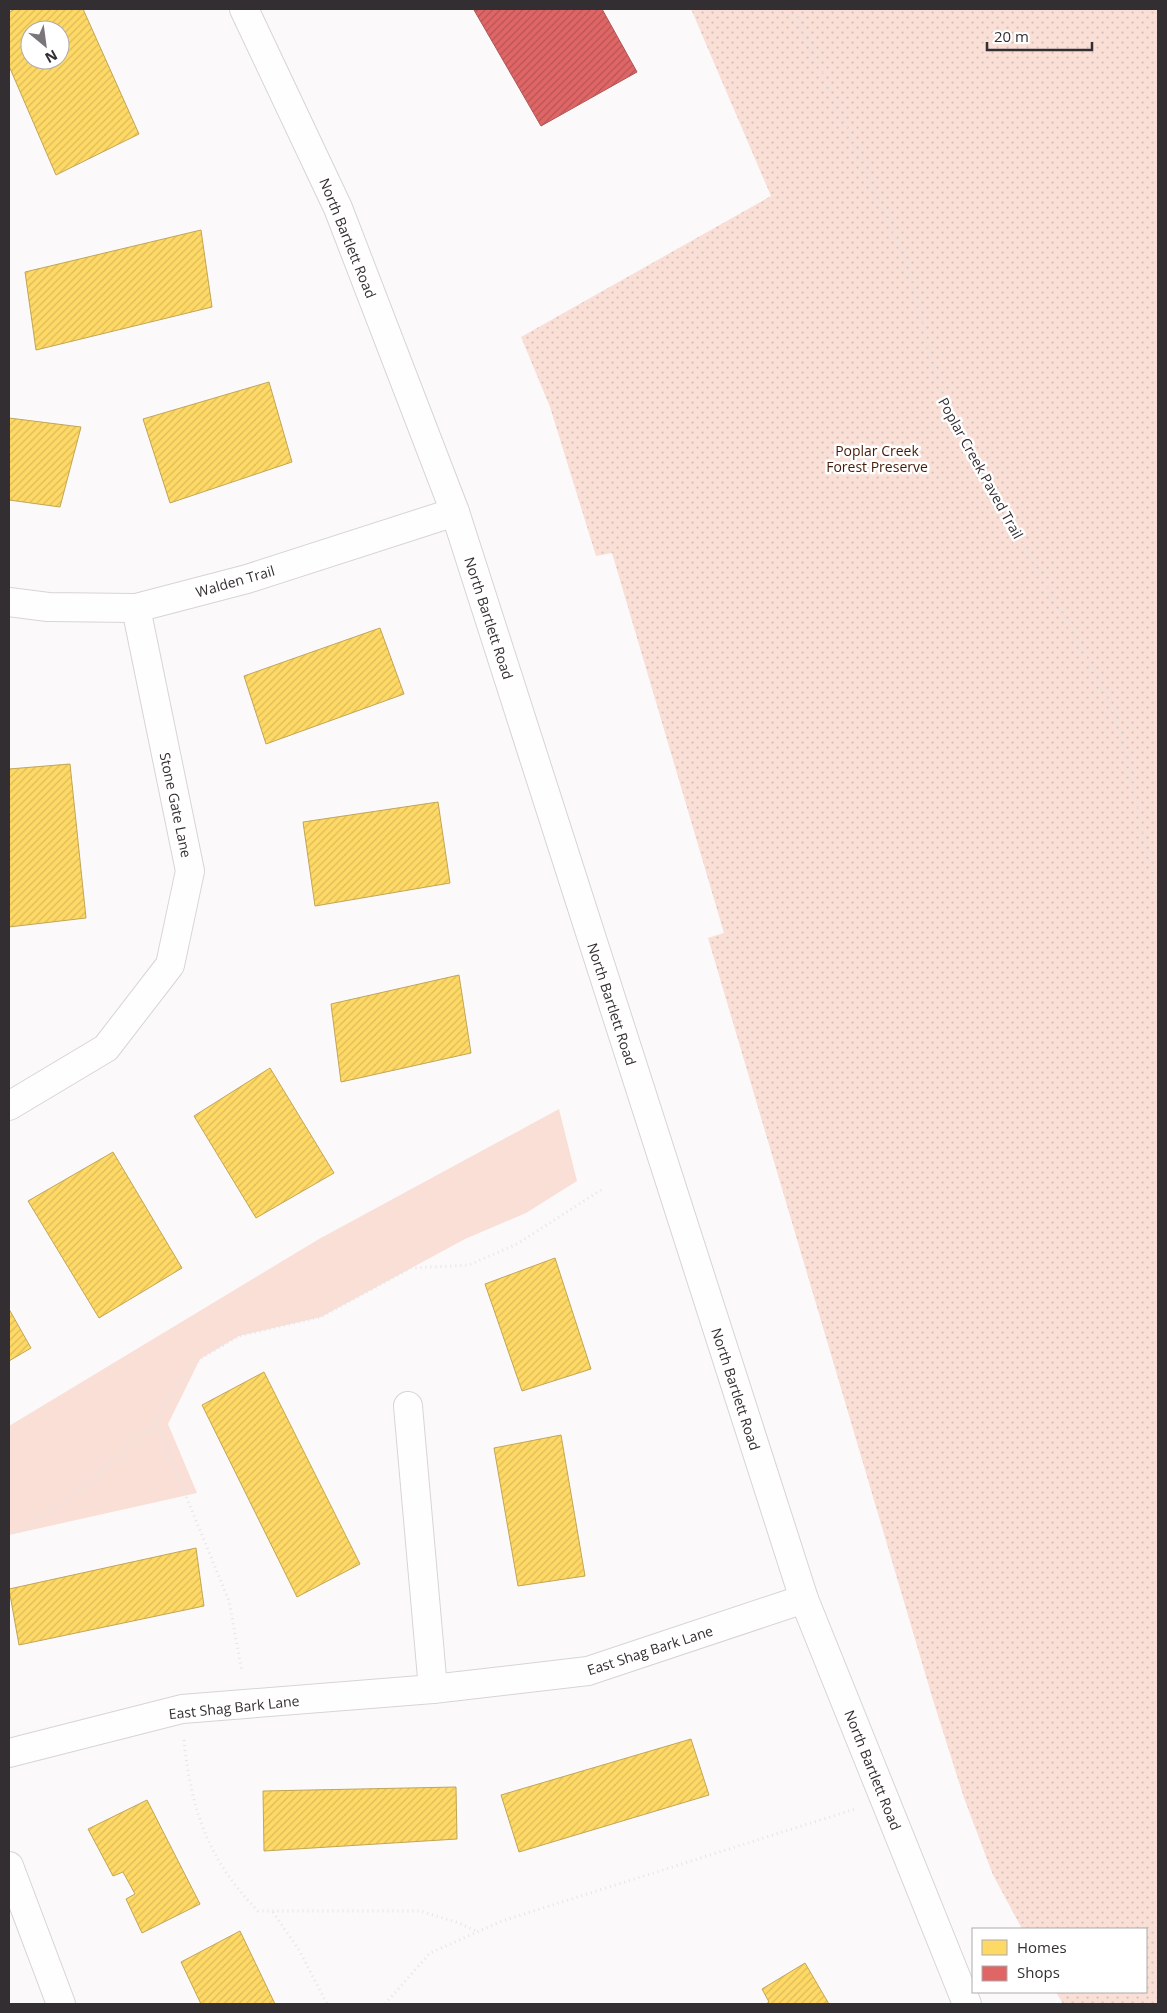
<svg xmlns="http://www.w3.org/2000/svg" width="1167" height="2013" font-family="'Open Sans',sans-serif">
<defs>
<pattern id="park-dots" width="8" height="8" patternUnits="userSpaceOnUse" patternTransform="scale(1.25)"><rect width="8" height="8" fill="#f9dfd6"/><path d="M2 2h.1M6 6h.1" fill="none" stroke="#d6c0b8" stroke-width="1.8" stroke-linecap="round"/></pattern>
<pattern id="homes-hatch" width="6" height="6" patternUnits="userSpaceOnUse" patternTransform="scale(1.25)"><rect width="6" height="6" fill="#ffd966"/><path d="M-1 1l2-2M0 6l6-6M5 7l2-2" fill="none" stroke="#dbbb59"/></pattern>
<pattern id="shops-hatch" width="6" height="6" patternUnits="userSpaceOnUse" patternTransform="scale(1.25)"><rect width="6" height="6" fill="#e06666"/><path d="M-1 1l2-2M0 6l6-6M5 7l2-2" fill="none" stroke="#b65455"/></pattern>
</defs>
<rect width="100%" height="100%" fill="#fcf9fb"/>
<path fill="#f9dfd6" d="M559 1109 577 1181 526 1213 465 1239 321 1317 239 1336 200 1359 168 1424 197 1493 9 1535V1426L319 1239Z"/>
<path fill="url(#park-dots)" d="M691 9H1158V2004H1063L1056 1992H1146V1929H1022L993 1875 964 1798 933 1700 708 938 724 933 612 553 596 556 550 407 521 337 771 196Z"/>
<g fill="url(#homes-hatch)" stroke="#c2a656" fill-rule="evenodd">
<path d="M15 9H83L139 134 56 175 9 66V12ZM30 30H60V60H30Z"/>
<path d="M201 230 212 307 36 350 25 272Z"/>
<path d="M269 382 292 462 170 503 143 419Z"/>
<path d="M9 418 81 427 60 507 9 500Z"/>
<path d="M380 628 404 694 266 744 244 676Z"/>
<path d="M70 764 86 918 9 927V769Z"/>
<path d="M438 802 450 883 315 906 303 822Z"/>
<path d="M459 975 471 1053 341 1082 331 1004Z"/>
<path d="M270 1068 334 1173 256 1218 194 1116Z"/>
<path d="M113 1152 182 1268 99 1318 28 1201Z"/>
<path d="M555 1258 591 1369 522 1391 485 1284Z"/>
<path d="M9 1309 31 1348 9 1361Z"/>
<path d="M264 1372 360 1564 297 1597 202 1405Z"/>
<path d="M561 1435 585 1576 518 1586 494 1448Z"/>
<path d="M196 1548 204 1606 19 1645 9 1589Z"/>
<path d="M691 1739 709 1795 519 1852 501 1795Z"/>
<path d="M456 1787 457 1839 264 1851 263 1791Z"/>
<path d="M147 1800 200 1904 142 1933 126 1899 135 1894 123 1872 113 1876 88 1829Z"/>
<path d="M240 1931 275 2004H201L181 1962Z"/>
<path d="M805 1963 829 2004H766L769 2002 762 1989Z"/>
</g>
<path fill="url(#shops-hatch)" stroke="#ac5556" d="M476 9H602L637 72 541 126 474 10Z"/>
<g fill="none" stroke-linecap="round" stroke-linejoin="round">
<defs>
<g id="minor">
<path d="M244 9 338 208 455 512 804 1599 967 2004"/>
<path d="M9 602 48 607 136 608 247 579 455 512"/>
<path d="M9 1106 106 1048 170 965 190 871 136 608"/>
<path d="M408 1406 433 1689"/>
<path d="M9 1753 182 1709 433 1689 588 1671 804 1599"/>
<path d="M9 1866 61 2004"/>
</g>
</defs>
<use href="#minor" stroke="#d8d4d6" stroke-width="30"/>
<g stroke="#e6e5e6" stroke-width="3" stroke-dasharray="1 4" stroke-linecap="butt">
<path d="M792 9 806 36 907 263 943 404 1075 636 1117 718 1158 899"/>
<path d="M156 1423 229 1601 242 1672"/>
<path d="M9 1534 22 1531 95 1477 156 1423 172 1393 200 1359 239 1336 321 1317 411 1268 469 1265 517 1244 601 1190"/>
<path d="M184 1740C191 1810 208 1860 258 1911H420L459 1923 478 1932"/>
<path d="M273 1912 299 1950 327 2004"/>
<path d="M385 2004 430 1953 502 1921 855 1809"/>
</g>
<use href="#minor" stroke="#fffefe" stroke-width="28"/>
</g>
<g text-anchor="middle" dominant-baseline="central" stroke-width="5" stroke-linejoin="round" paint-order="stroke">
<g font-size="14" fill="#332e32" stroke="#fff">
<text transform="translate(348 238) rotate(68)">North Bartlett Road</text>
<text transform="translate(981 468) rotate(61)">Poplar Creek Paved Trail</text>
<text transform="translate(235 581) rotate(-16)">Walden Trail</text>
<text transform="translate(489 618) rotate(72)">North Bartlett Road</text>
<text transform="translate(176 805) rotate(78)">Stone Gate Lane</text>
<text transform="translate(612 1004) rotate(72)">North Bartlett Road</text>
<text transform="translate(736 1389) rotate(72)">North Bartlett Road</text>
<text transform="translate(650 1650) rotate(-18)">East Shag Bark Lane</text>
<text transform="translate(234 1707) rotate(-6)">East Shag Bark Lane</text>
<text transform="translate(873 1770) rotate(68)">North Bartlett Road</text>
</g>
<g font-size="14" fill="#461c08" stroke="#fff">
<text x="877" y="450">Poplar Creek<tspan x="877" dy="16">Forest Preserve</tspan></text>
</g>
</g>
<rect width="1167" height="2013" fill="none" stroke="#332e32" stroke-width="20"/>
<rect x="972" y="1928" width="175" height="65" fill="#ffffff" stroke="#adabad"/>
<rect x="982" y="1940" width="25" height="15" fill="#ffd966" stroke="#adabad"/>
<text x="1017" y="1953" font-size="15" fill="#332e32">Homes</text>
<rect x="982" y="1966" width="25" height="15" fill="#e06666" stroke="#adabad"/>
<text x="1017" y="1978" font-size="15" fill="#332e32">Shops</text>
<g transform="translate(45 45) rotate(151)"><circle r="24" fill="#ffffff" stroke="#adabad"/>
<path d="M0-4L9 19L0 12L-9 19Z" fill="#797578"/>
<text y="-8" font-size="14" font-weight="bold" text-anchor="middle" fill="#332e32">N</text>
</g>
<path d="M987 42v8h105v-8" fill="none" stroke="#332e32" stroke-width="2.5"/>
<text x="994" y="42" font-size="15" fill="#332e32" stroke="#ffffff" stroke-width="4" paint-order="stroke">20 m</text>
</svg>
